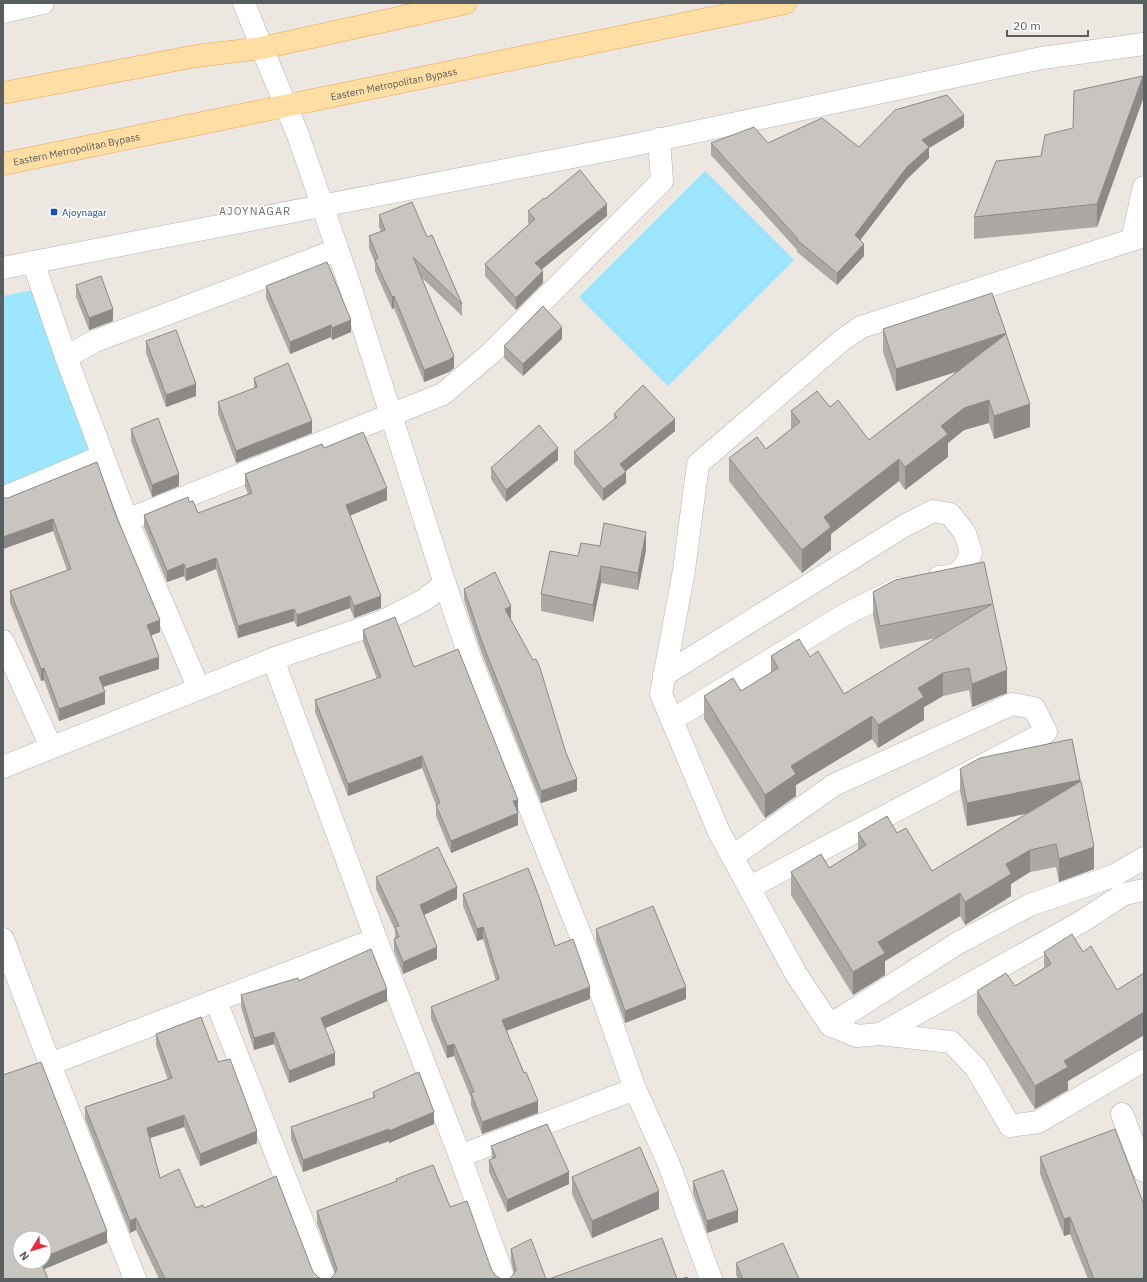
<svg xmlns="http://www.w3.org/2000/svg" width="1147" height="1282" font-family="'IBM Plex Sans',sans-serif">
<rect width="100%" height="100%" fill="#ece7e0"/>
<g fill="#9ee6fe">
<path d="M705 171 794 260 668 386 579 297Z"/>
<path d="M53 286 93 453 3 490V296Z"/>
</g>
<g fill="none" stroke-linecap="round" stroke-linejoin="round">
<defs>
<g id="street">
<path d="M244 3 262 48"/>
<path d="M3 12 43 3"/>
<path d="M1144 236 861 327 841 341 698 464 684 570 661 694 719 832 796 974 830 1025 857 1036 880 1034 951 1042 976 1068 1010 1126 1038 1122 1144 1060"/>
<path d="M1132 240 1144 187"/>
<path d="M33 262 66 357"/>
<path d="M3 268 629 146 1042 58 1144 44"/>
<path d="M3 498 103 456"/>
<path d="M127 520 443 394 491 353 662 181 659 139"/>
<path d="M445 584 470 658 582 939 635 1089 668 1162 711 1279"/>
<path d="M3 641 51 747"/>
<path d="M273 659 376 939 460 1156 504 1279"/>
<path d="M664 675 904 526 933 511 950 514 965 533 971 553C962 571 961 576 939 577"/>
<path d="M199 689 127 520 66 357 95 341 337 250"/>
<path d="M672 720 846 614 899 588"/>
<path d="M733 856 834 785 1012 704 1034 708 1046 732 750 887"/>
<path d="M3 939 50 1064 376 939"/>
<path d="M216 1001 325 1279"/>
<path d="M830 1025 958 943 1030 905 1113 876 1144 858"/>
<path d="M880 1034 1081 922 1124 894 1144 890"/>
<path d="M50 1064 135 1279"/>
<path d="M1122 1114 1144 1171"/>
<path d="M460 1156 635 1089"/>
</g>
<path id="secondary" d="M3 767 273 659 381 622 424 600 445 584 348 280 298 135 262 48"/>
<g id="primary">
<path d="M3 93 196 56 262 48 466 3"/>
<path id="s1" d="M3 164 785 3"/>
</g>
</defs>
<use href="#street" stroke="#b1b4b8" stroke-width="23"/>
<use href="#secondary" stroke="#b0b5b8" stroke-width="23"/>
<use href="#primary" stroke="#efa756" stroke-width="23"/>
<use href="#street" stroke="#fff" stroke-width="22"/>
<use href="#secondary" stroke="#fff" stroke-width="22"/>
<use href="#primary" stroke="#fedea3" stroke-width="22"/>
</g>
<g fill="#aca9a4">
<path d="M1143 99 1097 227 974 239V217L1073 128Z"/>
<path d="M964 127 929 148V158L907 179 860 240 864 256 837 285 797 252V250L711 155V143H768L859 147Z"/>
<path d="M545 199 607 216 541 270 543 283 516 310 485 276V264L529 224 528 223V211Z"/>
<path d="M379 215 427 237 462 304V316L421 277 454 368 449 372 424 382 394 308 392 309 375 271V263L369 248V236L381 231 379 227Z"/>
<path d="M76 285 113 321 89 330 76 297Z"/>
<path d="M266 286 351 332 332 340 331 337 290 354 266 298Z"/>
<path d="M883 329 1006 334 1030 427 994 439 989 423 964 430 948 443V457L905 490 899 481 831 534V550L802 573 729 481V458L766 449 791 429V411L830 407 869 440 958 371 896 391 883 352Z"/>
<path d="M562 339 523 376 504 358V346Z"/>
<path d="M146 341 196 396 166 407 146 353Z"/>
<path d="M254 378 312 433 236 463 218 414V402L254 388Z"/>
<path d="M614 414 675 431 626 471V483L603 501 574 464V452L614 420Z"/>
<path d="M131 429 179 486 152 497 131 441Z"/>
<path d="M324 448 387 500 350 516 381 608 354 618 350 608 297 627 294 621 238 638 216 569 186 581 184 576 167 582 144 527V515L189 502 198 513 248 494 245 486V474Z"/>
<path d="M558 460 506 502 491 479V468Z"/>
<path d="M97 462 160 632 151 635 159 669 103 687 105 704 59 721 44 680 41 681 10 603V591L67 570 53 531 3 549V498H8Z"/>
<path d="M600 546 646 550 638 590 601 583 593 622 541 611V594L578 556Z"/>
<path d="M984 562 1007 693 972 707 969 690 943 696 924 707V720L878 748 872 739 796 785V796L765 818 704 719V696L741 691 771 673V656L810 657 844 694 937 638 880 649 873 615V592Z"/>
<path d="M464 589 511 618H510L577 791 541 803 482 654 464 600Z"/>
<path d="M363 630 414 667 518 812V825L451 853 436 816V805L422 768 348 796 315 712V700L377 679 363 642Z"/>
<path d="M1072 739 1094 847V869L1059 882 1056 867 1030 872 1011 884V896L965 925 960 916 885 961V975L853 995 791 895V872L829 868 858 850V833H897L932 871 1026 814 967 826 960 791V769Z"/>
<path d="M376 877 457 899 424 915 437 959 403 974 394 951V939H395V930L376 889Z"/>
<path d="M463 894 555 946 590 999 507 1031 538 1113 482 1134 471 1105V1098L454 1056 447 1058 431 1019V1007L496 981 483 939 477 941 463 906Z"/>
<path d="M596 929 686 999 625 1023 596 941Z"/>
<path d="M1044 952H1083L1117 990 1144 973V1035L1068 1081V1090L1035 1109 977 1014V991L1015 986 1044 968Z"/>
<path d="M299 981 387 1001 325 1028 335 1065 289 1083 274 1044 254 1050 241 1007V995Z"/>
<path d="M156 1034 218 1062 257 1143 200 1166 184 1127 150 1138 160 1178 196 1208H204L313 1272 318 1277 322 1279H159L136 1230 130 1233 85 1119V1107L168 1080 156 1045Z"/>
<path d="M373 1092 434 1124 389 1143V1141L303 1172 291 1139V1127L373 1098Z"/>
<path d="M491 1146 569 1184 507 1212 489 1172V1160L492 1159Z"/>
<path d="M1040 1157 1144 1279H1088L1070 1234 1064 1236 1040 1174Z"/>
<path d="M572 1177 659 1209 592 1238 572 1194Z"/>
<path d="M396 1179 450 1207 496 1276 330 1279 335 1274 317 1223V1211L396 1182Z"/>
<path d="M693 1181 738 1222 707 1233 693 1193Z"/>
<path d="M511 1249 546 1279H509L514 1274 511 1261Z"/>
<path d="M736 1263 799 1279H738L736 1275Z"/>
</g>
<g fill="#8c8986">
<path d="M1143 76V99L1097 227V204Z"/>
<path d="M964 115V127L929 148V158L907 179 855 247V235L922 140Z"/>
<path d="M607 204V216L535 275V263Z"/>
<path d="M864 244V256L837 285V273Z"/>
<path d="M543 271V283L516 310V298Z"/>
<path d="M394 296V308L392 309V297Z"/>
<path d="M113 309V321L89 330V318Z"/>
<path d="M351 320V332L332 340V328Z"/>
<path d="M331 325V337L290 354V342Z"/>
<path d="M562 327V339L523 376V364Z"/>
<path d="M1006 333V356L896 391V369Z"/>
<path d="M454 356V368L449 372 424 382V370Z"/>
<path d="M196 384V396L166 407V395Z"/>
<path d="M989 400V423L964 430 948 443V457L905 490V467L941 426 964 408Z"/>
<path d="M1030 404V427L994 439V416Z"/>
<path d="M675 419V431L620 476V464Z"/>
<path d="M312 421V433L236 463V451Z"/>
<path d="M558 448V460L506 502V490Z"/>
<path d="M899 459V481L831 534V550L802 573V550L824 517Z"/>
<path d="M626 472V483L603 501V489Z"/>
<path d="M179 474V486L152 497V485Z"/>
<path d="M387 488V500L346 517V505Z"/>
<path d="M53 519V531L3 549V537Z"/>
<path d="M646 532V550L638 590V573Z"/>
<path d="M216 558V569L186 581V569Z"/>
<path d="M184 564V576L167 582V571Z"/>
<path d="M601 566V583L593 622V605Z"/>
<path d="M350 596V608L297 627V615Z"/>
<path d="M381 596V608L354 618V606Z"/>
<path d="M511 606V618L505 621V609Z"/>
<path d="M294 609V621L238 638V626Z"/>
<path d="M160 620V632L147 637V625Z"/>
<path d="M159 657V669L99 688V677Z"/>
<path d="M44 668V680L41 681V669Z"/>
<path d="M1007 670V693L972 707V684Z"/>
<path d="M943 673V696L924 707V720L878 748V725L918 688Z"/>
<path d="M105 692V704L59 721V709Z"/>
<path d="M872 716V739L796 785V796L765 818V795L791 766Z"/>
<path d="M422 756V768L348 796V784Z"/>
<path d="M577 779V791L541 803V791Z"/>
<path d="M1080 780V802L967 826V803Z"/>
<path d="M518 800V812L513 801Z"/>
<path d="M518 813V825L451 853V841Z"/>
<path d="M1094 847V869L1059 882V859Z"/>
<path d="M1030 850V872L1011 884V896L965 925V902L1006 864Z"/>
<path d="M457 887V899L420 917V905Z"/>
<path d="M960 893V916L885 961V975L853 995V972L878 942Z"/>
<path d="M483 927V939L477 941V929Z"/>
<path d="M437 947V959L403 974V962Z"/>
<rect x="3" y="974" width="1" height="12"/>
<path d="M590 987V999L502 1032V1020Z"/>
<path d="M686 987V999L625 1023V1011Z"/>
<path d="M387 989V1001L321 1030V1018Z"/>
<path d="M1144 1012V1035L1068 1081V1090L1035 1109V1086L1064 1061Z"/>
<path d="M274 1032V1044L254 1050V1038Z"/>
<path d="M454 1044V1056L447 1058V1046Z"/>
<path d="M335 1053V1065L289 1083V1071Z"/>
<path d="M538 1101V1113L482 1134V1122Z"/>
<path d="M434 1112V1124L389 1143V1131Z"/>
<path d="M184 1115V1127L147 1139V1128Z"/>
<path d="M389 1129V1141L303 1172V1160Z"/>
<path d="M257 1131V1143L200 1166V1154Z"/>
<path d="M569 1172V1184L507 1212V1200Z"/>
<path d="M659 1191V1209L592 1238V1221Z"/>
<path d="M738 1210V1222L707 1233V1221Z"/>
<path d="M1070 1217V1234L1064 1236V1219Z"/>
<path d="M136 1218V1230L130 1233V1221Z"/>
<path d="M107 1231V1243L40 1271V1262H44V1257Z"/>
</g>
<g fill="#c8c4bf" stroke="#8c8986">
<path d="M1143 76 1097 204 974 217 996 161 1041 156 1045 135 1073 128 1074 91Z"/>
<path d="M947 95 964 115 922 140 929 147 907 167 855 235 864 244 837 273 797 240 798 239 711 143 754 127 768 143 822 118 859 147 895 110Z"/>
<path d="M580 170 607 204 535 263 543 271 516 298 485 264 535 219 528 211 544 198 545 199Z"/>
<path d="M412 202 427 237 432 235 462 304 413 257 454 356 449 360 424 370 394 296 392 297 375 260 378 258 369 236 385 230 379 215Z"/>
<path d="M327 262 351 320 332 328 331 325 290 342 266 286Z"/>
<path d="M101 276 113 309 89 318 76 285Z"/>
<path d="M992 293 1006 333 896 369 883 329Z"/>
<path d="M543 306 562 327 523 364 504 346Z"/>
<path d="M176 330 196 384 166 395 146 341Z"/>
<path d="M1006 334 1030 404 994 416 989 400 964 408 941 426 948 434 905 467 899 459 824 517 831 527 802 550 729 458 757 437 766 449 800 422 791 411 817 391 830 407 838 400 869 440Z"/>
<path d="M288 363 312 421 236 451 218 402 257 387 254 378Z"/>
<path d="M643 385 675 419 620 464 626 472 603 489 574 452 617 417 614 414Z"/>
<path d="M158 418 179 474 152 485 131 429Z"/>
<path d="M539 425 558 448 506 490 491 468Z"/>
<path d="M363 432 387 488 346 505 381 596 354 606 350 596 297 615 294 609 238 626 216 558 186 569 184 564 167 571 144 515 188 497 189 502 193 501 198 513 252 493 245 474 322 444 324 448Z"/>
<path d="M97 462 115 513 160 620 147 625 159 657 99 677 105 692 59 709 44 668 41 669 10 591 71 569 53 519 3 537V498H8Z"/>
<path d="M604 523 646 532 638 573 601 566 593 605 541 594 550 551 578 556 581 543 600 546Z"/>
<path d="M984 562 1007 670 972 684 969 668 943 673 918 688 924 697 878 725 872 716 791 766 796 774 765 795 704 696 733 678 741 691 778 668 771 656 799 639 810 657 818 651 844 694 992 604 880 626 873 592 895 580Z"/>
<path d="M495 572 511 606 505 609 533 660 536 659 540 668 566 753 577 779 541 791 482 642 464 589Z"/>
<path d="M395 617 414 667 458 649 518 800 513 801 518 813 451 841 436 805 440 803 422 756 348 784 315 700 381 677 363 630Z"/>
<path d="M1072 739 1080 780 967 803 960 769 980 758Z"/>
<path d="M1081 781 1094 847 1059 859 1056 844 1030 850 1006 864 1011 874 965 902 960 893 878 942 885 953 853 972 791 872 821 854 829 868 866 845 858 833 887 816 897 833 906 828 932 871Z"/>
<path d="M438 847 457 887 420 905 437 947 403 962 394 939 399 937 395 927 399 926 376 877Z"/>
<path d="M528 868 539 897 555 946 573 939 590 987 502 1020 524 1073 526 1072 538 1101 482 1122 471 1093 474 1092 454 1044 447 1046 431 1007 499 979 483 927 477 929 463 894Z"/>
<path d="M653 906 686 987 625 1011 596 929Z"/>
<path d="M1072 934 1083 952 1091 946 1117 990 1144 973V1012L1064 1061 1068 1067 1035 1086 977 991 1006 973 1015 986 1051 964 1044 952Z"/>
<path d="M371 949 387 989 321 1018 335 1053 289 1071 274 1032 254 1038 241 995 298 978 299 981Z"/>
<path d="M201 1017 218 1062 230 1059 257 1131 200 1154 184 1115 147 1128 160 1178 179 1169 196 1208 203 1205 204 1208 276 1176 313 1272 318 1277 322 1279H164H165L136 1218 130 1221 85 1107 172 1078 156 1034Z"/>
<path d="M41 1062 107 1231 44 1257V1238H20V1262H41L48 1279H3V1075Z"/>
<path d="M419 1072 434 1112 389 1131V1129L303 1160 291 1127 375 1097 373 1092Z"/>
<path d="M547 1124 569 1172 507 1200 489 1160 496 1157 491 1146Z"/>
<path d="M1115 1129 1144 1205V1279H1094L1070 1217 1064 1219 1040 1157Z"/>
<path d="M640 1147 659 1191 592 1221 572 1177Z"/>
<path d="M433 1165 450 1207 467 1201 492 1271 496 1276 501 1279H327H330L334 1275 337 1269 317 1211 397 1181 396 1179Z"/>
<path d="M723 1170 738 1210 707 1221 693 1181Z"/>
<path d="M662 1238 677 1279H549Z"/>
<path d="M531 1239 546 1279H505H509L513 1275 516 1270 511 1249Z"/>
<path d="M783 1243 799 1279H743L736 1263Z"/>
<path d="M687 1277 688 1279H681Z"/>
</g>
<rect fill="#1a4fb4" stroke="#fff" stroke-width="1.5" x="50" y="208" width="8" height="8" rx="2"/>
<g text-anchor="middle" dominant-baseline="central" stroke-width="3.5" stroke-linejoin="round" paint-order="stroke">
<g font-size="10" fill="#595e61" stroke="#fff">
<text stroke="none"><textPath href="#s1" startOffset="399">Eastern Metropolitan Bypass</textPath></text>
<text stroke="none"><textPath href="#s1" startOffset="75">Eastern Metropolitan Bypass</textPath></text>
</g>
<g font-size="10" fill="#164399" stroke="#fff" text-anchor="start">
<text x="62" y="212">Ajoynagar</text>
</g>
<g font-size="11" letter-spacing="1" fill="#6a7073" stroke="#fff">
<text x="255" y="211">AJOYNAGAR</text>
</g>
</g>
<rect width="1147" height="1282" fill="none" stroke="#595e61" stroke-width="8"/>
<g transform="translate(32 1250) rotate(232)"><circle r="19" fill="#ffffff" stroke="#bdbfc0"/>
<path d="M0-3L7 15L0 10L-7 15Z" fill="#e62c40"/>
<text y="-6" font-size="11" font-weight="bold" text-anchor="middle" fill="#595e61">N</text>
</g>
<path d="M1007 30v6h81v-6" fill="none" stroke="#595e61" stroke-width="2"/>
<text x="1013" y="30" font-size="12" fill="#595e61" stroke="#ffffff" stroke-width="3" paint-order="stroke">20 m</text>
</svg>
